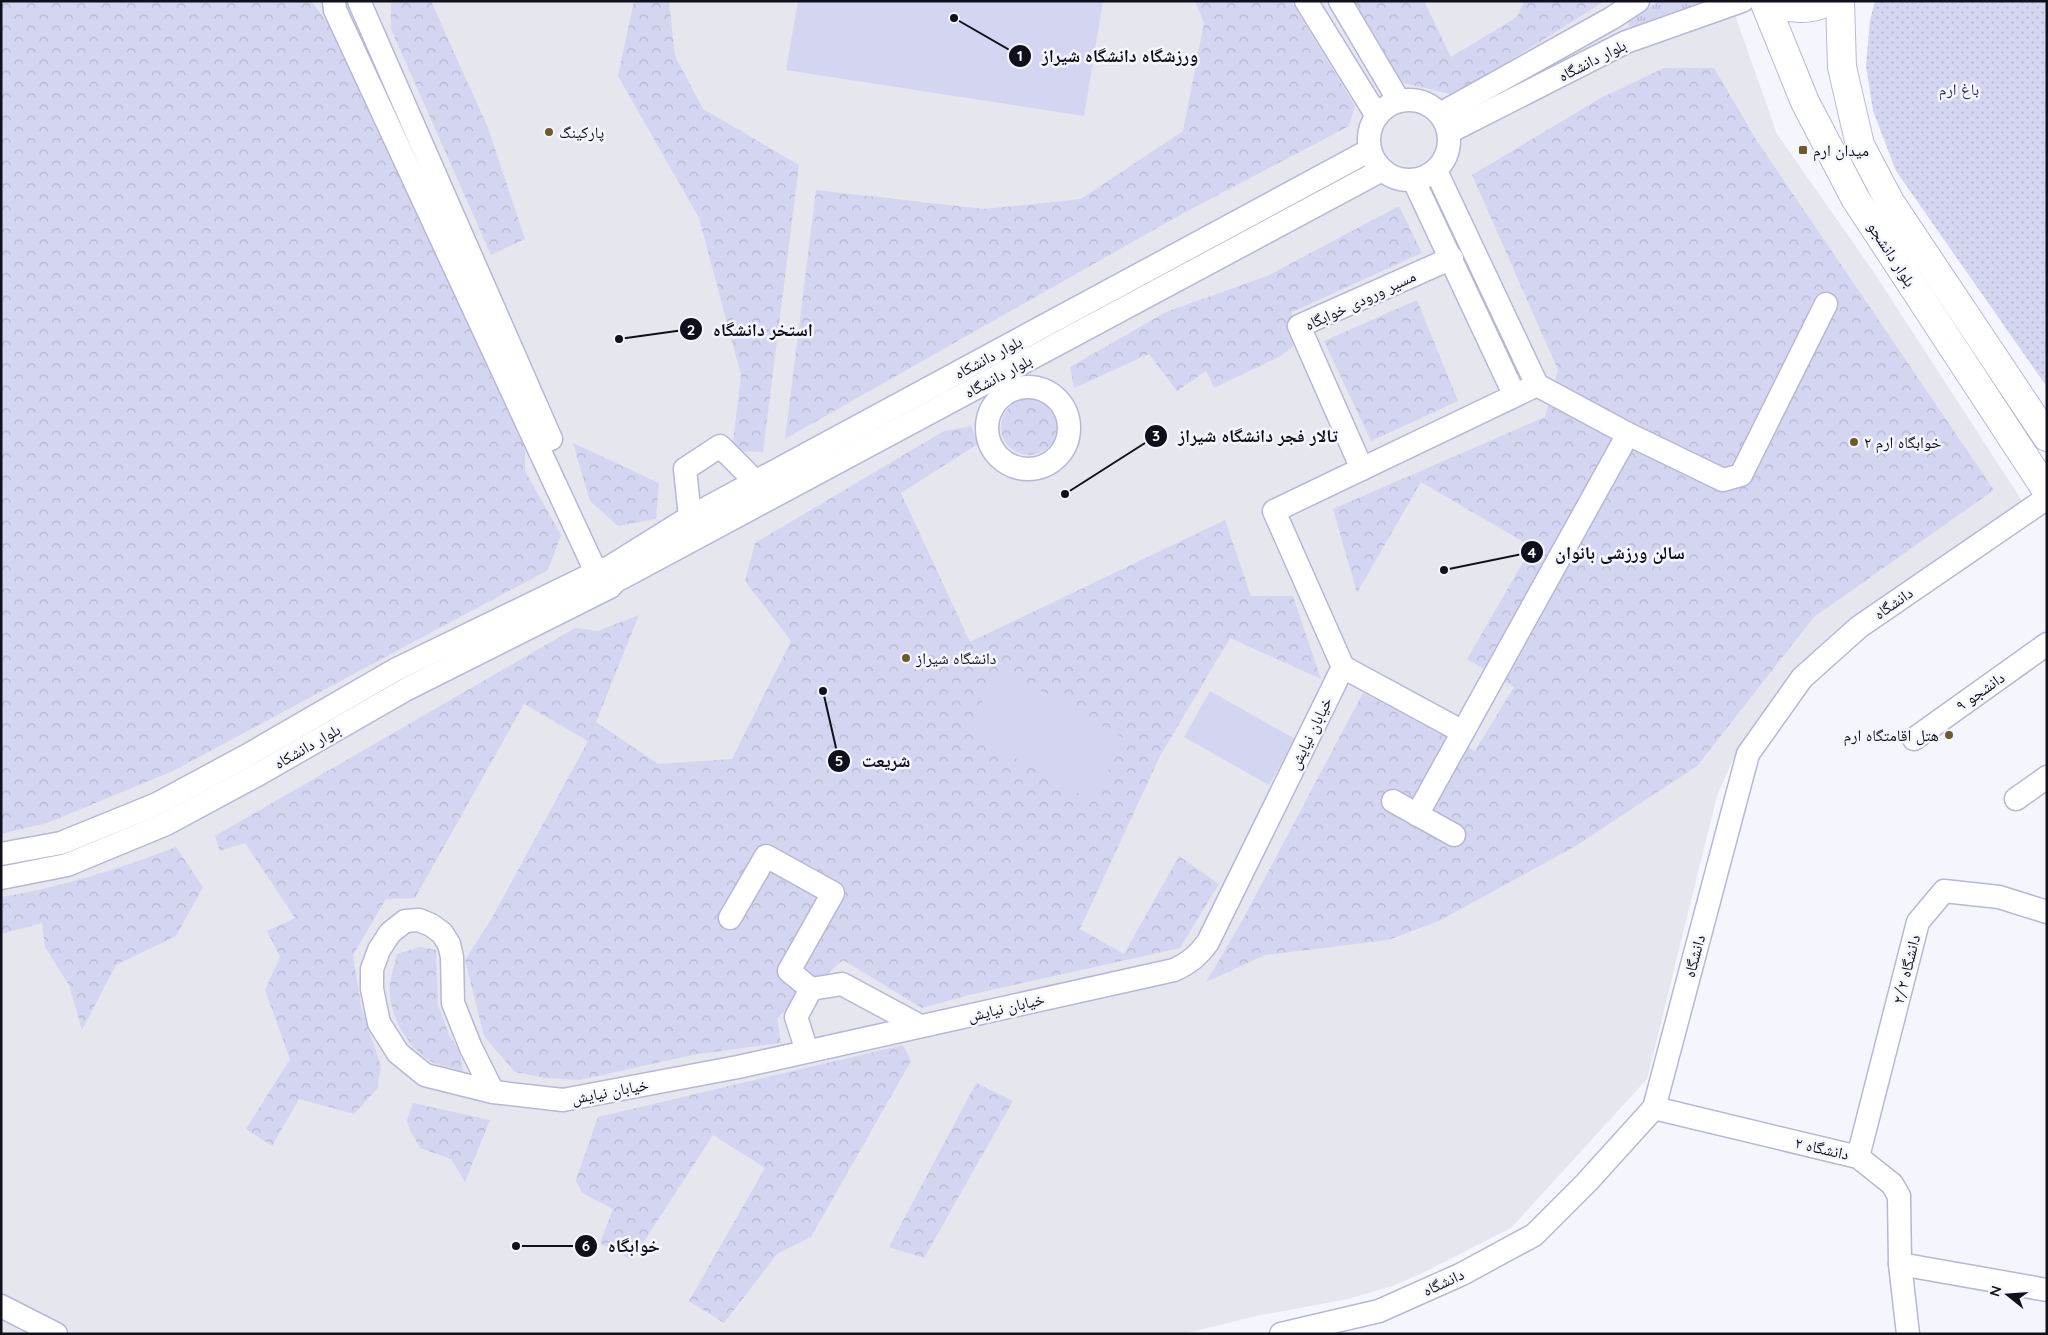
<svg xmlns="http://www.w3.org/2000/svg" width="2048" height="1335" font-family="Quicksand,'Noto Naskh Arabic',sans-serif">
<defs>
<pattern id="grass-tufts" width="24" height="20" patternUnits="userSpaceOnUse" patternTransform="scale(1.25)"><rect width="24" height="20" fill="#d4d6f1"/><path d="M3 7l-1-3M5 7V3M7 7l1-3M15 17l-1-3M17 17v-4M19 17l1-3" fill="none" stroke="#b5b7ce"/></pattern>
<pattern id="forest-crowns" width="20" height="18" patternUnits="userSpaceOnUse" patternTransform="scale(1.25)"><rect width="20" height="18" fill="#d4d6f1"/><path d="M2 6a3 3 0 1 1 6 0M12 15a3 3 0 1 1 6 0" fill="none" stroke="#b5b7ce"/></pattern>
<pattern id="garden-dots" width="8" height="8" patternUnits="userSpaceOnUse" patternTransform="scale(1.25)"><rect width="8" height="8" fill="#d4d6f1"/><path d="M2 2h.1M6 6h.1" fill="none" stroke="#b5b7ce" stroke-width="1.8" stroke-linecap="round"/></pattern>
</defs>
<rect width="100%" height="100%" fill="#f5f6fd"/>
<path fill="#e5e6ee" d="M1 1H1730L1777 134 1873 271 2026 507 1833 633 1788 682 1751 730 1732 762 1717 796 1647 1079 1511 1228 1420 1274 1393 1286 1348 1299 1256 1316 1183 1334H1Z"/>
<path fill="url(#grass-tufts)" d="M1659 1H1715L1631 32 1628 22Z"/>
<g fill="url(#forest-crowns)">
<path d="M1 1H311L333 30 525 446V471L561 535 548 570 173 771 47 823 1 834Z"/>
<path d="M391 1H431L488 128 525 239 491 255 391 29Z"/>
<path d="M634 1H669L675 56 703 109 799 165 763 452 732 451 741 375 699 218 618 76Z"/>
<path d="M1195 1H1291L1355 106 1349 126 1180 215 785 439 816 190 984 209 1081 199 1183 131 1204 23Z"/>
<path d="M1352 1H1424L1451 57 1517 17 1524 1H1605L1455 95 1403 83Z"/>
<path d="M1664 68H1714L1757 141 1994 490 1814 617 1697 766 1574 847 1439 921 1388 940 1265 955 1206 982 1242 921 1363 693 1475 751 1514 687 1467 659 1532 547 1421 482 1357 593 1333 509 1545 417 1558 370 1472 175 1599 99Z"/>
<path d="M1399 206 1422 253 1292 312 1293 347 1279 357 1214 388 1206 371 1177 391 1149 354 1074 388 1070 367 1166 312 1267 276Z"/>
<path d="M1417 300 1458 401 1371 441 1324 341Z"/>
<circle cx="1029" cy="427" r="28"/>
<path d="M971 426 978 444 901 493 970 642 1225 520 1251 596H1293L1321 679 1230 638 1160 756 1080 929 1124 954 1179 856 1219 884 1180 948 969 995 922 1008 843 960 777 1018 781 1043 692 1055 580 1080 545 1078 515 1072 484 1036 465 960 492 918 588 741 524 704 415 898 386 899 353 955 361 1006 381 1066 377 1089 354 1114 299 1099 272 1146 246 1129 290 1059 265 990 280 957 267 931 295 918 245 843 220 851 215 836 575 628 598 631 639 615 596 722 658 764 732 759 791 641 745 581 755 543 944 431Z"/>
<path d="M573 443 659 483 656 519 618 526 590 501Z"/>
<path d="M176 847 203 887 176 936 116 965 82 1030 69 985 45 947 42 923 1 934V897C62 887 119 869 176 847Z"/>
<path d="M420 947 436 950 438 1005 449 1035 460 1052 463 1072C453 1068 439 1066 430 1061 407 1047 387 1012 390 985 391 975 395 964 397 954Z"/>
<path d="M903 1045 911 1061 811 1237 777 1254 724 1323 689 1301 765 1168 713 1135 632 1260 600 1243 613 1209 582 1193 576 1180 598 1117Z"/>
<path d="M976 1083 1013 1101 924 1258 889 1247Z"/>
<path d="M413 1103 490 1120 465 1182 451 1159 420 1148 410 1130 407 1120Z"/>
</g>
<path fill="url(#garden-dots)" d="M1875 1H2047V387L1896 171 1873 111 1866 66 1870 20Z"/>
<g fill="#d4d6f1">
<path d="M798 1H1103L1084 116 786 70Z"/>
<path d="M1001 668 1125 739 1092 801 966 730Z"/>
<path d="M1210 691 1295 739 1269 785 1184 737Z"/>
</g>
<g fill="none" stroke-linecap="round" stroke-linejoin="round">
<defs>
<g id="minor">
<path d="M334 1 335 10 596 572"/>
<path d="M359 1 551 439"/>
<path d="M1306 1 1377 116"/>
<path d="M1340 1 1399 101"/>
<circle cx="1409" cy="140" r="40"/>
<path d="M1440 114 1612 18 1638 1"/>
<path d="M1449 132 1626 42 1742 1"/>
<path d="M1436 171 1537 385"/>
<path d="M1414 181 1514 394"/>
<path d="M1537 385 1628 434 1723 480 1741 475 1826 304"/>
<circle cx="1028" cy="428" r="41"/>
<path d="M1362 469 1299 326 1452 258"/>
<path d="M690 517 685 469 720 446 756 482"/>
<path d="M608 568 690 517 1370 150"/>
<path d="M614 582 1382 170"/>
<path d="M1463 732 1343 667 1274 511 1537 385"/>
<path d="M1914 739 2047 644"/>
<path d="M2016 799 2047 777"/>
<path d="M1393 801 1454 835"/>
<path d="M1417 815 1628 434"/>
<path d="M1 854 61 843 157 804 248 755 395 670 595 573"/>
<path d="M1 878 67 865 166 824 259 774 405 690 610 587C621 577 611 564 598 570L594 577 597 586 603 589"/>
<path d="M730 918 766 856 833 893 789 971 811 989"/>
<path d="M807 1051 796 1017 811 989 842 984 920 1026"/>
<path d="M493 1092 471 1048 453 1003 452 957 449 944 442 933 431 925 419 920 405 921 390 933 379 950 372 969V989L379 1023 398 1053 425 1075 493 1092 563 1100 738 1067 1174 970C1189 963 1198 956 1208 942L1343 667"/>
<path d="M1654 1108 1858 1157 1892 1184 1899 1196 1900 1264 1908 1334"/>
<path d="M1858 1157 1918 922 1944 891 1999 897 2047 912"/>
<path d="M1900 1264 2047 1290"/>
<path d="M1 1306 56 1334"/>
<path d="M1281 1334 1379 1311 1462 1274 1534 1235 1587 1182 1654 1108 1748 754 1802 678 1859 627 2047 498"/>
</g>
<g id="major">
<path d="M1764 1 1805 102 1855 198 2047 491"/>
<path d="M1768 1C1789 10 1809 11 1830 1"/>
<path d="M1840 1 1842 67 1860 145 1890 202 2047 437"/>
</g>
</defs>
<use href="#minor" stroke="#b6b7d9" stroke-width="25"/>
<use href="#major" stroke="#b6b7d9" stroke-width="30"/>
<use href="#minor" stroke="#fff" stroke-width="22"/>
<use href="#major" stroke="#fff" stroke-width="28"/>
</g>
<g fill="#6d5c2a" stroke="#f5f6fd" stroke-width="2">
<circle cx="549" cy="132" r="5"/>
<rect x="1798" y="145" width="10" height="10" rx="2.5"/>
<circle cx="1854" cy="442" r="5"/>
<circle cx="906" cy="658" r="5"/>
<circle cx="1949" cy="735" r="5"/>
</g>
<g text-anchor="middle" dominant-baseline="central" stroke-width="5" stroke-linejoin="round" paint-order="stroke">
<g font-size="16" fill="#10101c" stroke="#f5f6fd">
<text transform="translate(1592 60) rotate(-27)">بلوار دانشگاه</text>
<text transform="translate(1892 254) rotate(57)">بلوار دانشجو</text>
<text transform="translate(1360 300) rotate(-25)">مسیر ورودی خوابگاه</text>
<text transform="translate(988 357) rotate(-28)">بلوار دانشکاه</text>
<text transform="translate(998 376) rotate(-28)">بلوار دانشگاه</text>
<text transform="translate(1893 603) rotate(-35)">دانشگاه</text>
<text transform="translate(1980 691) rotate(-35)">۹ دانشجو</text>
<text transform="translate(1310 733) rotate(-64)">خیابان نیایش</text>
<text transform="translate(307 746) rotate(-30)">بلوار دانشکاه</text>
<text transform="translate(1694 956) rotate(-75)">دانشگاه</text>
<text transform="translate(1906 969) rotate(-76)">۲/۲ دانشگاه</text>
<text transform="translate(1006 1007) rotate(-13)">خیابان نیایش</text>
<text transform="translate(610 1091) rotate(-11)">خیابان نیایش</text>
<text transform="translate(1822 1148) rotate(13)">۲ دانشگاه</text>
<text transform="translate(1443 1282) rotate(-25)">دانشگاه</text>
</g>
<g font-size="16" fill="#322f63" stroke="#f5f6fd">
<text x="1959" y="89">باغ ارم</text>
</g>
<g font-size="16" fill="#10101c" stroke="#f5f6fd" text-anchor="start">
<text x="559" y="132">پارکینگ</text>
<text x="1813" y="150">میدان ارم</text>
<text x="1864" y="442">خوابگاه ارم ۲</text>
<text x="916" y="658">دانشگاه شیراز</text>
<text x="1939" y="735" text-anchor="end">هتل اقامتگاه ارم</text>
</g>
</g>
<path fill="none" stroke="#10101c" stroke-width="2" d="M954 18L1020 56M619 339L691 329M1065 494L1156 436M1444 570L1532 552M823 691L839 761M516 1246L586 1246"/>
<g fill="#10101c" stroke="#f5f6fd" stroke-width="2">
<circle cx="954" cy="18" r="5"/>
<circle cx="619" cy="339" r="5"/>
<circle cx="1065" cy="494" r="5"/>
<circle cx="1444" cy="570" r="5"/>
<circle cx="823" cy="691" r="5"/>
<circle cx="516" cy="1246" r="5"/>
<circle cx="1020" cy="56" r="12"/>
<circle cx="691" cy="329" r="12"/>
<circle cx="1156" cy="436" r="12"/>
<circle cx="1532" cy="552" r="12"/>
<circle cx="839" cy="761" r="12"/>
<circle cx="586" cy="1246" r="12"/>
</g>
<g font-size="15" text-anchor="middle" font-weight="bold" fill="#fff">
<text x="1020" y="61">1</text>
<text x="691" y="335">2</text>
<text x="1156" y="441">3</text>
<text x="1532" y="558">4</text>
<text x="839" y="766">5</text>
<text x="586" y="1251">6</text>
</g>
<g font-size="18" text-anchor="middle" font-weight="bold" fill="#10101c" stroke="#f5f6fd" stroke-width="5" stroke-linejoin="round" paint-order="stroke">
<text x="1120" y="62">ورزشگاه دانشگاه شیراز</text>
<text x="763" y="336">استخر دانشگاه</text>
<text x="1258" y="442">تالار فجر دانشگاه شیراز</text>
<text x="1620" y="559">سالن ورزشی بانوان</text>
<text x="886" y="767">شریعت</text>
<text x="634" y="1252">خوابگاه</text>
</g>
<rect width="2048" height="1335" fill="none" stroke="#10101c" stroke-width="5"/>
<g transform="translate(2008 1295) rotate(287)" stroke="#f5f6fd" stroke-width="4" paint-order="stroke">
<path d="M0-4L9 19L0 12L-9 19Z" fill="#10101c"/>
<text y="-8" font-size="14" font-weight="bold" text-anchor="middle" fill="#10101c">N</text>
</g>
</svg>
